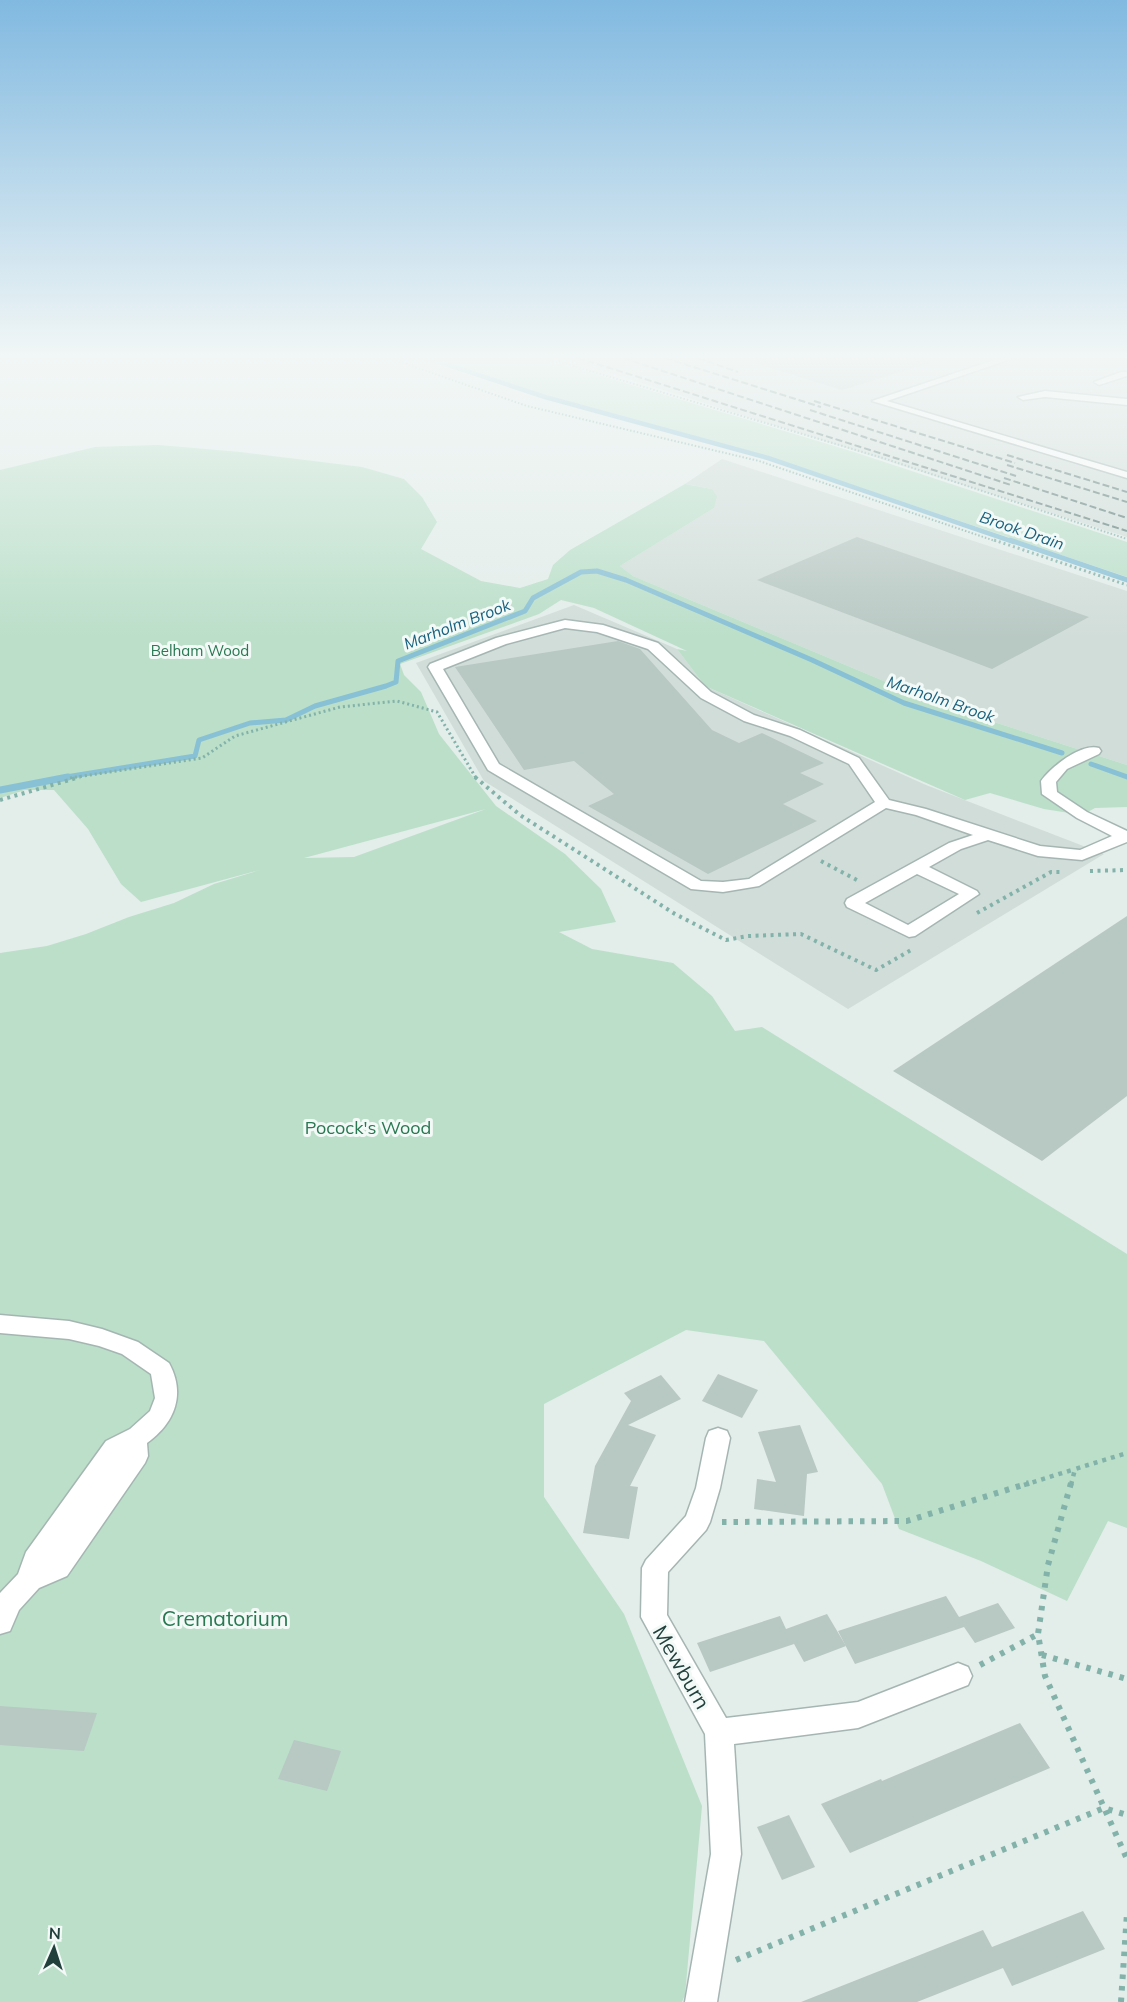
<svg xmlns="http://www.w3.org/2000/svg" width="1127" height="2002" font-family="Mulish,sans-serif">
<rect width="100%" height="100%" fill="#e3edea"/>
<g fill="#d1ddd9">
<path d="M565 358H1127V537L594 368Z"/>
<path d="M722 459 1127 591V765L941 705 633 576 620 566 714 508 712 489 685 484Z"/>
<path d="M574 605 677 649 705 686 926 785 1104 854 848 1009 484 781 416 663Z"/>
</g>
<g fill="#bbdfc9" fill-rule="evenodd">
<path d="M433 358H522L572 367 854 452 1127 542V577L769 457 547 396Z"/>
<path d="M158 445 240 452 362 467 404 479 422 497 437 522 421 549 481 581 520 588 548 579 553 565 570 550 685 484 712 489 717 496 714 508 620 566 633 576 941 705 1127 765V807L1095 808 1082 815 1044 809 990 793 965 800 705 686 677 649 687 651 594 608 561 600 539 614 400 664 404 675 421 692 439 734 496 806 565 854 601 889 616 922 559 932 592 949 673 963 712 996 735 1031 762 1027 1127 1254V1528L1108 1521 1067 1601 981 1561 899 1529 882 1484 764 1341 686 1330 544 1404V1497L624 1614 702 1806 685 1995 682 2002H0V953L47 946 86 934 129 917 174 903 214 884 260 870 141 902 121 884 88 829 54 790H25L0 798V470L95 447ZM486 809 354 857 304 858Z"/>
</g>
<g fill="none" stroke-linecap="round" stroke-linejoin="round">
<path stroke="#88c0d5" stroke-width="4.5" d="M427 358 545 397 768 458 1014 542"/>
<g stroke="#88c0d5" stroke-width="5">
<path d="M1010 540 1127 580"/>
<path d="M1091 764 1127 777"/>
<path d="M60 778 195 756 199 740 250 723 286 720 315 706 386 686 396 682 398 661 525 611 533 598 581 572 597 571 626 580 812 660 904 703 1062 753"/>
</g>
<path stroke="#88c0d5" stroke-width="7" d="M0 790 68 777"/>
</g>
<g fill="#b8c8c3">
<path d="M754 358H929L930 363 842 390 754 363Z"/>
<path d="M857 537 1089 617 992 669 757 580Z"/>
<path d="M618 641 640 649 712 730 739 743 762 733 824 763 800 773 824 784 783 804 817 821 708 874 588 806 614 794 574 761 524 770 455 667Z"/>
<path d="M1127 916V1096L1042 1161 893 1071Z"/>
<path d="M718 1374 758 1390 742 1418 702 1401Z"/>
<path d="M661 1375 681 1399 628 1425 656 1435 630 1486 638 1487 629 1539 583 1533 595 1466 631 1401 624 1393Z"/>
<path d="M800 1425 818 1472 807 1474 804 1516 754 1509 757 1479 776 1482 758 1432Z"/>
<path d="M946 1596 959 1617 998 1603 1015 1628 975 1643 964 1627 855 1664 838 1631Z"/>
<path d="M827 1614 846 1646 804 1662 793 1642 794 1644 710 1672 697 1643 780 1616 786 1629Z"/>
<path d="M0 1706 97 1713 84 1751 0 1745Z"/>
<path d="M1020 1723 1050 1768 850 1853 821 1804 881 1779 882 1781Z"/>
<path d="M294 1740 341 1751 327 1791 278 1779Z"/>
<path d="M789 1815 815 1867 782 1880 757 1827Z"/>
<path d="M1083 1911 1105 1949 1012 1986 1003 1968 917 2002H801L983 1930 992 1947Z"/>
</g>
<g fill="none" stroke-linecap="round" stroke-linejoin="round">
<defs>
<g id="minor">
<path d="M1000 358H1014L887 401 1127 472V478L872 401Z"/>
<path d="M1121 372H1127V376L1099 385 1094 382Z"/>
<path d="M1045 391 1127 399V405L1045 397 1023 400 1018 397Z"/>
<path d="M565 620 603 625 658 643 711 692 754 715 800 730 859 758 889 800 926 809 1040 846 1080 850 1112 836 1077 818 1042 794 1041 781C1051 767 1081 743 1099 748L1101 751 1099 754 1067 769 1056 782 1057 792 1087 812 1127 831V842L1082 860 1038 856 988 840 961 849 929 867 977 891 979 894 915 936 909 937 847 907 845 903 847 899 949 843 973 835 916 815 886 808 759 886 723 892 691 889 488 770 428 667 430 664 496 638ZM565 628 597 632 648 649 701 698 744 721 790 736 849 764 875 802 749 879 723 882 701 881 499 764 443 669 506 644ZM917 874 959 894 908 925 865 903Z"/>
<path d="M0 1315 69 1321 102 1329 138 1342 169 1363C186 1394 175 1423 147 1443L148 1456 145 1463 67 1576 39 1588 19 1610 10 1631 0 1634V1593L18 1574 26 1552 106 1441 130 1429 150 1411 155 1398 151 1374 122 1354 99 1346 69 1339 0 1333Z"/>
<path d="M718 1428 727 1431 730 1438 720 1488 710 1522 706 1530 668 1572 667 1615 726 1718 858 1702 958 1663 968 1667 972 1676 968 1685 858 1728 734 1744 741 1854 717 2002H685L711 1854 705 1734 641 1617 642 1568 646 1560 686 1516 696 1488 706 1438 709 1431Z"/>
</g>
</defs>
<use href="#minor" stroke="#a5b6b2" stroke-width="3"/>
<g stroke="#82b2a9" stroke-width="2" stroke-dasharray="1.5 2" stroke-linecap="butt">
<path d="M389 358 527 406 759 461 998 542"/>
<path d="M535 358 567 364 883 458 1127 539"/>
</g>
<g stroke="#82b2a9" stroke-width="3" stroke-dasharray="2 3" stroke-linecap="butt">
<path d="M994 540 1127 585"/>
<path d="M70 778 202 758 235 736 340 707 397 701 437 712 476 778"/>
</g>
<g stroke="#82b2a9" stroke-width="4" stroke-dasharray="3 4.5" stroke-linecap="butt">
<path d="M475 777 520 815 675 914 726 940 748 936 801 934 876 970 913 949"/>
<path d="M0 800 80 777"/>
<path d="M821 861 857 880"/>
<path d="M1090 871 1127 870"/>
<path d="M977 913 1051 872H1061"/>
</g>
<g stroke="#82b2a9" stroke-width="4.5" stroke-dasharray="4 5" stroke-linecap="butt">
<path d="M1024 1485 1075 1469"/>
<path d="M1071 1485 1075 1469 1127 1453"/>
</g>
<g stroke="#82b2a9" stroke-width="6" stroke-dasharray="4.5 7" stroke-linecap="butt">
<path d="M1071 1483 1048 1565 1038 1634 1045 1676 1127 1859"/>
<path d="M722 1522 907 1521 1029 1483"/>
<path d="M1042 1655 1127 1679"/>
<path d="M980 1665 1038 1634"/>
<path d="M736 1960 1104 1808 1127 1815"/>
<path d="M1121 2002 1127 1913"/>
</g>
<use href="#minor" fill="#fff" fill-rule="evenodd"/>
<g stroke="#5c7b76" stroke-width="2" stroke-dasharray="7 3" stroke-linecap="butt">
<path d="M578 358 1127 531"/>
<path d="M623 358 1011 485"/>
<path d="M665 358 821 407"/>
<path d="M698 358 738 372"/>
<path d="M814 401 1015 463"/>
<path d="M810 410 1016 476"/>
<path d="M1007 455 1127 492"/>
<path d="M1007 465 1127 502"/>
<path d="M1004 478 1127 518"/>
</g>
</g>
<linearGradient id="sky" x2="0" y2="1"><stop stop-color="#81b9e0"/><stop offset="0.56" stop-color="#f2f7f6"/><stop offset="1" stop-color="#f2f7f6" stop-opacity="0"/></linearGradient>
<rect width="1127" height="639" fill="url(#sky)"/>
<g text-anchor="middle" dominant-baseline="central" stroke-width="6" stroke-linejoin="round" paint-order="stroke">
<g font-size="15" fill="#297852" stroke="#f3f9f7">
<text x="200" y="650">Belham Wood</text>
</g>
<g font-size="16" font-style="italic" fill="#18617f" stroke="#f3f9f7">
<text transform="translate(1022 530) rotate(19)">Brook Drain</text>
<text transform="translate(457 624) rotate(-21)">Marholm Brook</text>
<text transform="translate(941 699) rotate(19)">Marholm Brook</text>
</g>
<g font-size="18" fill="#297852" stroke="#f3f9f7">
<text x="368" y="1127">Pocock's Wood</text>
</g>
<g font-size="21" fill="#297852" stroke="#f3f9f7">
<text x="225" y="1618">Crematorium</text>
</g>
<g font-size="21" fill="#21403b" stroke="#f3f9f7">
<text transform="translate(682 1667) rotate(60)">Mewburn</text>
</g>
</g>
<g transform="translate(54 1948) rotate(3)" stroke="#f3f9f7" stroke-width="4.5" paint-order="stroke">
<path d="M0-4.5L10 22L0 15L-10 22Z" fill="#21403b"/>
<text y="-9" font-size="16" font-weight="bold" text-anchor="middle" fill="#21403b">N</text>
</g>
</svg>
